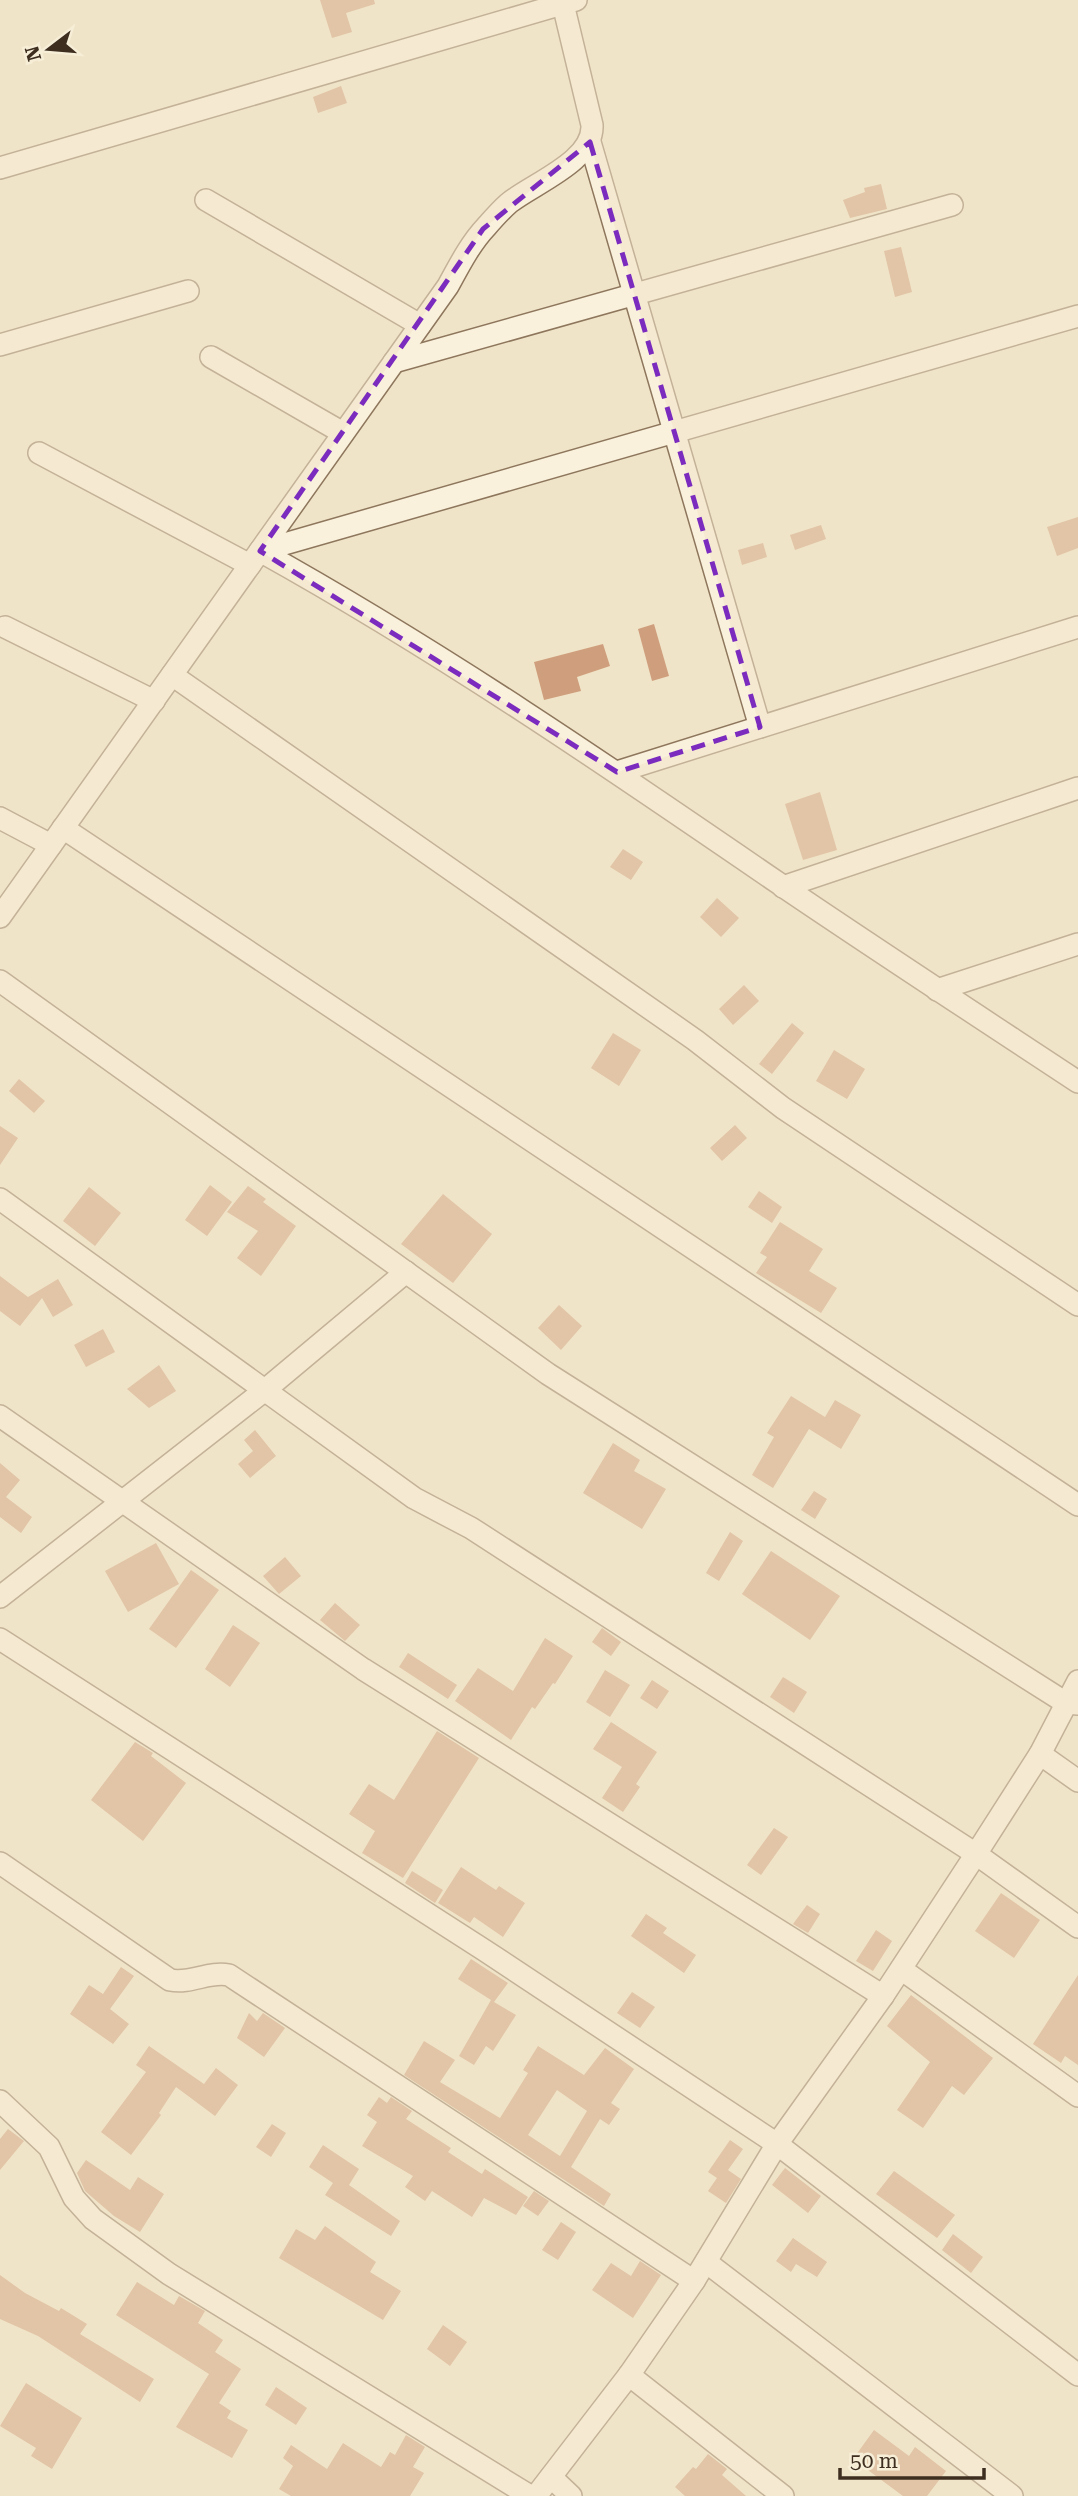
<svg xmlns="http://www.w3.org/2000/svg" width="1078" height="2496" font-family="'Roboto Serif',serif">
<rect width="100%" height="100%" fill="#f0e4c8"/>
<g fill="#cf9f7d" fill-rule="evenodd">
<path d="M320 0H374L375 4 346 13 352 32 332 38Z"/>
<path d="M341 86 347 103 318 113 313 97Z"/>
<path d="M881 184 887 209 850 218 843 200 865 192 864 188Z"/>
<path d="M901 247 912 292 895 297 884 251Z"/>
<path d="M1078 517V548L1057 556 1047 527Z"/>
<path d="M821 525 826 539 795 550 790 535Z"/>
<path d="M763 543 767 557 742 565 738 550Z"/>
<path d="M654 624 669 676 652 681 638 629Z"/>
<path d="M603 644 610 666 577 677 581 691 544 700 534 662Z"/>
<path d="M820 792 837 850 803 860 785 804Z"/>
<path d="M623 849 643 862 631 880 610 867Z"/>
<path d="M717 898 739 918 721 937 700 917Z"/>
<path d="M744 985 759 1001 733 1025 719 1009Z"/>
<path d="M792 1023 804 1033 772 1074 759 1064Z"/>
<path d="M613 1033 641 1050 619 1086 591 1068Z"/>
<path d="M834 1050 865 1069 847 1099 816 1081Z"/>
<path d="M19 1079 45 1101 34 1113 9 1091Z"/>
<path d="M735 1125 747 1138 722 1161 710 1148Z"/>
<path d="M0 1126 18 1138 0 1165Z"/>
<path d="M210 1185 232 1202 207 1236 185 1220Z"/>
<path d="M248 1186 266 1199 263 1202 296 1226 261 1276 237 1258 258 1231 227 1212Z"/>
<path d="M89 1187 121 1213 95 1246 63 1221Z"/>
<path d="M759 1191 782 1207 772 1223 748 1207Z"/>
<path d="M443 1194 492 1234 453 1283 401 1244Z"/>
<path d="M780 1222 823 1249 809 1271 837 1288 821 1313 756 1273 767 1257 760 1253Z"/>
<path d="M0 1276 28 1297 58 1279 73 1305 53 1317 42 1298 20 1326 0 1311Z"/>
<path d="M559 1305 582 1326 561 1350 538 1328Z"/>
<path d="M103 1329 115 1352 86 1367 74 1345Z"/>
<path d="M159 1365 176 1391 149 1408 127 1389Z"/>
<path d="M791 1396 825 1417 835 1400 861 1415 841 1449 809 1429 773 1488 752 1475 774 1437 767 1433Z"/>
<path d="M255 1430 276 1456 250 1478 238 1464 253 1451 244 1440Z"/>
<path d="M613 1443 640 1460 634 1471 666 1489 642 1529 583 1493Z"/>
<path d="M0 1463 20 1480 6 1497 32 1517 21 1533 0 1517Z"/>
<path d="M814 1491 827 1499 815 1519 801 1510Z"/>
<path d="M730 1532 743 1541 719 1581 706 1573Z"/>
<path d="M156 1543 179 1584 128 1612 105 1571Z"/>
<path d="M771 1551 840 1596 810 1640 742 1594Z"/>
<path d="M285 1557 301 1576 279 1594 263 1576Z"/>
<path d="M191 1570 219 1590 176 1648 149 1629Z"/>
<path d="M335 1603 360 1625 345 1641 320 1620Z"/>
<path d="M233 1625 260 1643 230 1687 205 1669Z"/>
<path d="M602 1628 621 1642 611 1656 592 1642Z"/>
<path d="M545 1638 573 1656 555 1684 553 1683 535 1709 532 1707 511 1740 455 1701 478 1668 513 1691Z"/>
<path d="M408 1653 457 1685 448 1699 399 1667Z"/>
<path d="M605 1670 630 1685 610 1717 586 1702Z"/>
<path d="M783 1677 807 1692 794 1713 770 1697Z"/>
<path d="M652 1680 669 1691 657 1709 640 1698Z"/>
<path d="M611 1722 657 1752 636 1784 640 1787 623 1812 602 1798 622 1767 593 1749Z"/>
<path d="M437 1731 479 1758 403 1878 362 1853 375 1831 349 1814 369 1784 394 1800Z"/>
<path d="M135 1742 153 1753 151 1756 186 1783 143 1841 91 1800Z"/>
<path d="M774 1828 788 1837 761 1875 747 1865Z"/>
<path d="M461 1867 496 1890 499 1886 525 1903 503 1937 474 1917 470 1923 438 1903Z"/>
<path d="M412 1871 443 1890 435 1903 405 1883Z"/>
<path d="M1001 1893 1040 1920 1014 1958 975 1931Z"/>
<path d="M807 1905 820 1914 808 1933 793 1924Z"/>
<path d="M646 1914 667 1928 663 1933 696 1955 684 1973 631 1936Z"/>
<path d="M876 1930 892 1941 873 1971 856 1961Z"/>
<path d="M471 1959 508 1983 494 2002 516 2015 493 2051 486 2046 474 2065 459 2056 491 2000 458 1979Z"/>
<path d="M121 1967 134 1976 110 2009 129 2024 113 2044 70 2014 89 1985 103 1994Z"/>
<path d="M1078 1975V2065L1065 2056 1061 2063 1033 2044Z"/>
<path d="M632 1992 655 2007 640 2028 617 2013Z"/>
<path d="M911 1995 993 2058 964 2095 952 2086 923 2128 897 2110 930 2062 887 2026Z"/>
<path d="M249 2013 257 2021 263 2013 285 2028 264 2057 237 2038Z"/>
<path d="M424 2041 455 2060 440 2082 500 2118 528 2073 523 2070 538 2046 584 2075 605 2048 634 2069 611 2103 620 2109 609 2125 600 2119 571 2167 611 2194 604 2206 404 2075ZM557 2090 587 2111 560 2156 528 2135Z"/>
<path d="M149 2046 204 2084 216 2068 238 2085 215 2116 176 2087 159 2113 161 2115 131 2155 101 2132 146 2072 136 2065Z"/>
<path d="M379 2097 387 2103 391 2097 412 2111 406 2119 451 2148 448 2152 482 2174 485 2169 528 2197 516 2215 484 2198 472 2217 432 2191 425 2201 405 2187 413 2176 362 2146 377 2122 367 2115Z"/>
<path d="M272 2124 286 2133 271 2157 256 2147Z"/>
<path d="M8 2129 24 2141 0 2170V2139Z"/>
<path d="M730 2140 743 2149 728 2170 741 2179 726 2203 708 2191 717 2178 708 2172Z"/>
<path d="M323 2145 359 2169 349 2185 400 2221 391 2236 325 2195 333 2183 309 2167Z"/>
<path d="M86 2160 130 2190 138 2177 164 2194 140 2232 114 2216 85 2191 77 2173Z"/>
<path d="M785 2168 821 2196 808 2213 772 2185Z"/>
<path d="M894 2171 955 2215 937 2238 876 2194Z"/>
<path d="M534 2191 549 2201 538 2216 523 2206Z"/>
<path d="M561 2222 576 2232 558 2260 542 2250Z"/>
<path d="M325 2226 376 2262 370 2272 401 2291 383 2320 279 2258 296 2229 315 2240Z"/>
<path d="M953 2234 983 2257 971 2273 942 2250Z"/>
<path d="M793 2238 827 2262 817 2277 796 2264 791 2272 776 2261Z"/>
<path d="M640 2261 661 2275 633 2318 592 2290 611 2263 631 2276Z"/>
<path d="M0 2275 25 2293 59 2311 61 2308 87 2324 80 2334 154 2379 140 2402 38 2336 0 2319Z"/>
<path d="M137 2282 174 2305 179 2296 205 2311 198 2323 223 2340 215 2352 241 2369 219 2403 231 2411 227 2418 248 2430 232 2458 176 2427 209 2374 116 2315Z"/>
<path d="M443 2325 467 2342 450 2366 427 2349Z"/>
<path d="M26 2383 82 2418 52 2469 31 2456 36 2448 0 2426Z"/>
<path d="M276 2387 307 2408 296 2425 265 2405Z"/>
<path d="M874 2430 909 2456 915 2447 946 2471 927 2496H903L853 2459Z"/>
<path d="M406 2435 425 2447 413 2467 424 2473 410 2496H291L279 2489 293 2466 283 2458 291 2445 327 2469 343 2443 381 2467 390 2452 395 2455Z"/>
<path d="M708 2454 727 2469 722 2475 746 2496H685L675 2487 693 2467 696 2469Z"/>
</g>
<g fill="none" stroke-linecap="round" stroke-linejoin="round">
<defs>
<g id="minor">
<path d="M590 142 760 727"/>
<path d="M0 168 576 0"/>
<path d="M206 200 420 325"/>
<path d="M0 345 188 291"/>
<path d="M211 357 343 433"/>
<path d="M394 362 952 205"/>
<path d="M39 453 250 565"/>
<path d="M260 551C442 652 615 771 787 889 883 954 981 1018 1078 1082"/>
<path d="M260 551 1078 316"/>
<path d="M5 627 154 701"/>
<path d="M172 675 695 1040 783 1108 1078 1305"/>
<path d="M617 772 1078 627"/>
<path d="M0 818 51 845"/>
<path d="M63 828 1078 1505"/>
<path d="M783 887 1078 788"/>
<path d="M0 917 448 286C459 266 470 244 486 227 493 219 501 210 509 203 534 183 594 161 592 125L563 4"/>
<path d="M0 981 548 1374 1066 1703 1078 1704"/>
<path d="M937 990 1078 944"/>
<path d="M0 1199 414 1498 471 1528 976 1854 1078 1927"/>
<path d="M0 1416 363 1669 883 1996"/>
<path d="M0 1597 265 1390 406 1272"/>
<path d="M0 1639 484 1950 777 2144 1078 2375"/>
<path d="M1040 1754 1078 1781"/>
<path d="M0 1863 170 1980C192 1984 208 1971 229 1975L694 2281"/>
<path d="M901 1969 1078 2096"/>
<path d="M0 2101 49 2147 74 2198 93 2219 169 2274 530 2496"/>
<path d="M706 2262 1012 2496"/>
<path d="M629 2375 783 2496"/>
<path d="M551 2477 571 2496"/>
<path d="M536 2496 629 2375 694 2281 777 2144 883 1996 976 1854 1040 1754 1078 1681"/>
</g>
</defs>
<use href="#minor" stroke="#8d765c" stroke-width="24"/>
<use href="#minor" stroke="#faf1dc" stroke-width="21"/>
</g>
<path d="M0 0H1078V2496H0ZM590 142 760 727 617 772 260 551 483 229Z" fill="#f0e4c8" fill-opacity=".55" fill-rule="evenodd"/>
<path fill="none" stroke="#7b2cbf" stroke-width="5" stroke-dasharray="14 9" stroke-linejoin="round" d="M590 142 760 727 617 772 260 551 483 229Z"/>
<g transform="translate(49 49) rotate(254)" stroke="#f7eed8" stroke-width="5" paint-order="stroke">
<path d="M0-5L12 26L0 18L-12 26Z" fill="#3d2e20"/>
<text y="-10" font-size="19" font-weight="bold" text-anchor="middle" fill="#3d2e20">N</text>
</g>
<path d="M840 2468v10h144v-10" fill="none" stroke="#3d2e20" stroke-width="3.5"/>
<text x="850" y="2468" font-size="21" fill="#3d2e20" stroke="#f7eed8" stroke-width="5" paint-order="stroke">50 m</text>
</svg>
